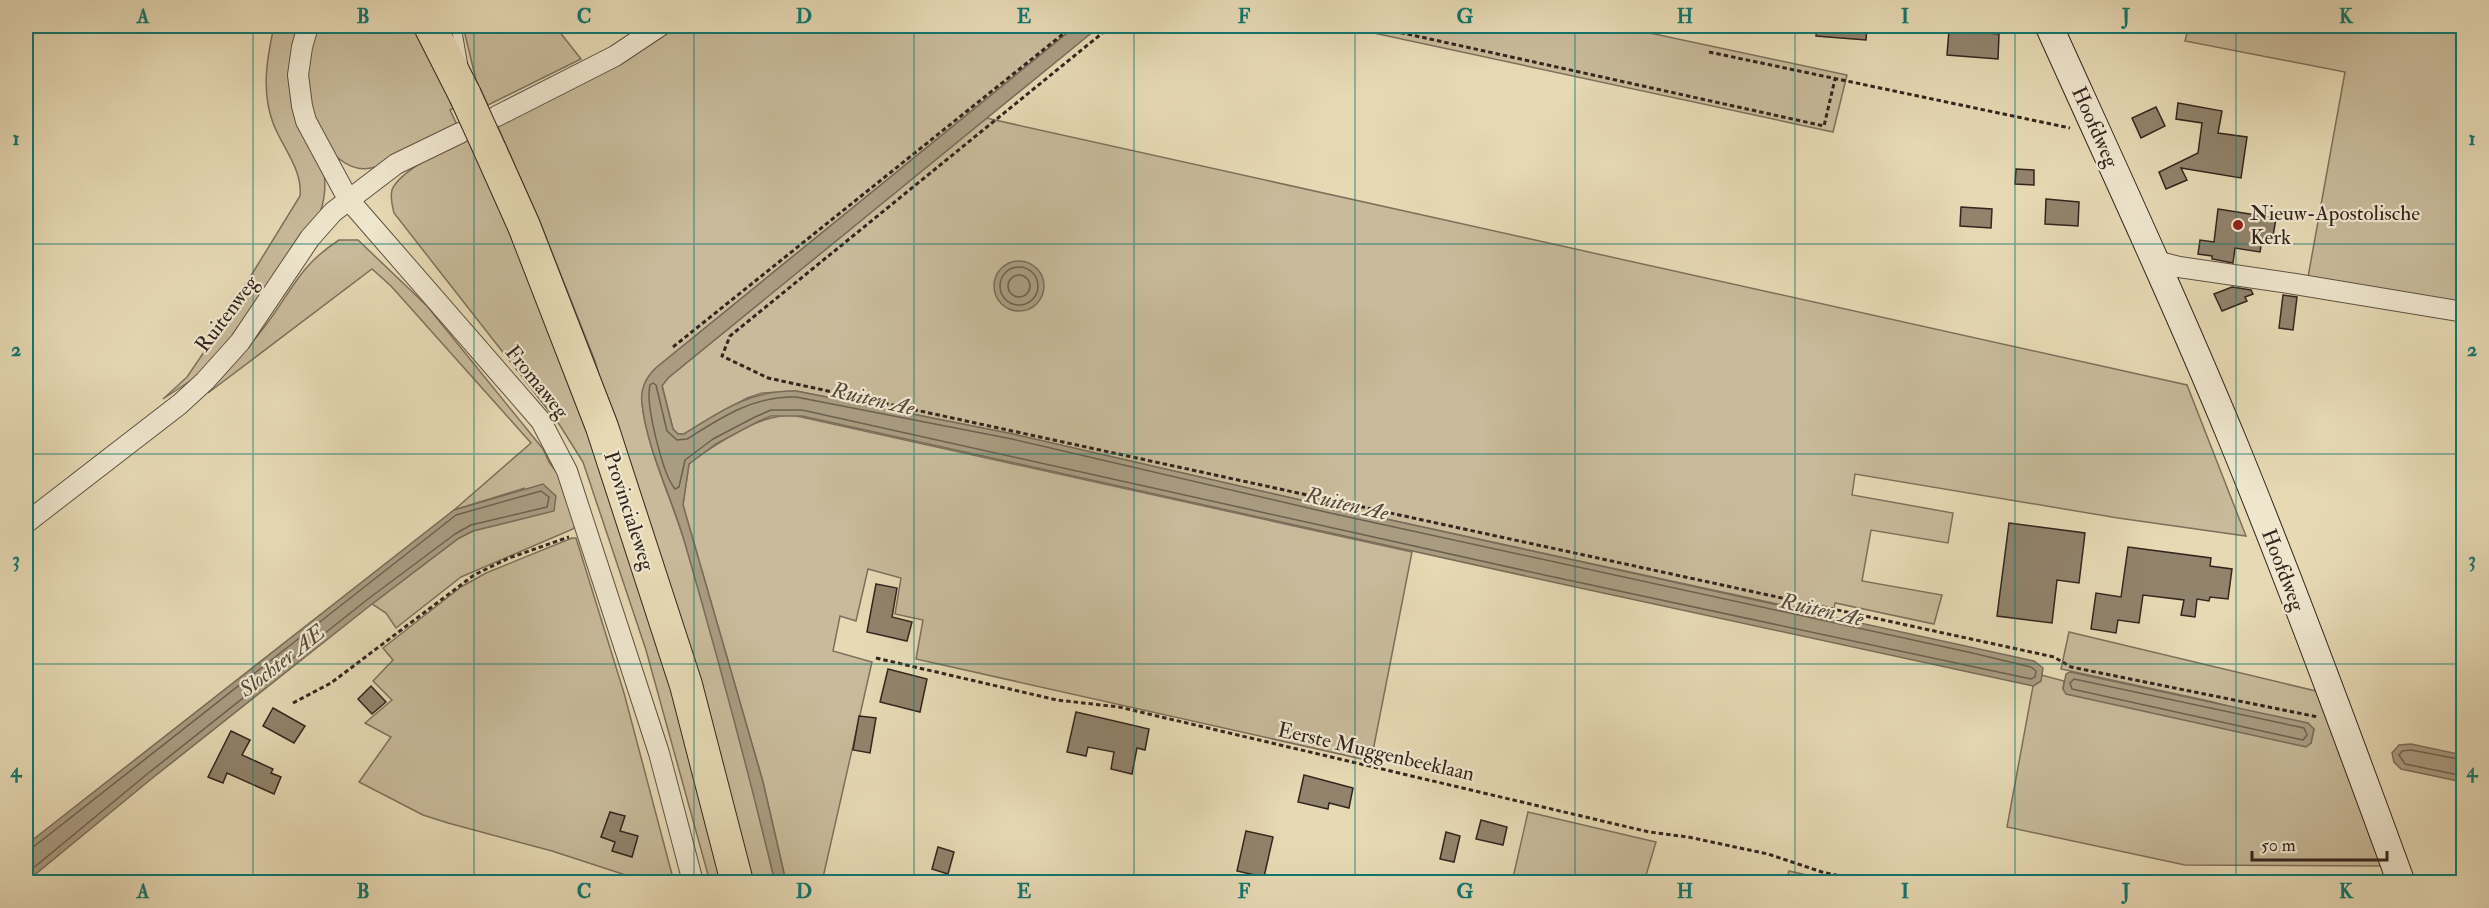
<svg xmlns="http://www.w3.org/2000/svg" width="2489" height="908" font-family="'IM FELL Double Pica',serif">
<rect width="100%" height="100%" fill="#e6d9b4"/>
<filter id="stains"><feTurbulence type="fractalNoise" baseFrequency=".00333" numOctaves="4"/><feColorMatrix values="0 0 0 0 .2 0 0 0 0 .09 0 0 0 0 .02 0 0 0 .5 -.17"/></filter>
<radialGradient id="worn" r=".72"><stop offset=".6" stop-color="#630" stop-opacity="0"/><stop offset="1" stop-color="#630" stop-opacity=".3"/></radialGradient>
<g fill="#c8ba9a" stroke="#7e705c" stroke-width="1.5">
<path d="M274 26H301L295 46 324 172C326 187 325 199 320 213L242 327 196 377 163 399 187 377 204 352 300 196C303 170 282 147 273 123 261 90 267 58 274 26Z"/>
<path d="M315 26H421L458 105 450 110 457 125C436 136 392 164 371 168 335 176 306 120 306 89 305 69 312 46 315 26Z"/>
<path d="M463 26H555L581 59 488 105 476 80Z"/>
<path d="M680 26H1076L657 367C647 376 640 389 642 403 646 446 672 500 685 543 720 654 748 769 775 882H746L595 361 540 222 497 125 612 66Z"/>
<path d="M1341 26H1617L1847 75 1833 132Z"/>
<path d="M2189 26H2463L2464 292 2461 304 2308 277 2345 72 2185 41Z"/>
<path d="M986 118 2187 385 2246 536 2118 518 1855 474 1852 495 1953 513 1948 543 1871 530 1862 581 1942 595 1934 624 1835 603 1833 616 1331 507 1013 434 796 391 762 393 747 398 684 434H678L673 429 662 385 668 378Z"/>
<path d="M471 136 523 247 609 480 729 882H710L646 650 583 462 559 424 394 213C392 205 390 198 392 190 399 171 452 145 471 136Z"/>
<path d="M339 240H358L427 306 543 449 549 462 558 474 578 523 573 529 461 577 396 628 386 613 372 604 459 538 473 531 525 488 454 510 531 443 391 286 372 269 208 393C226 372 245 352 262 330 291 294 297 267 339 240Z"/>
<path d="M792 415 1412 552 1371 761 916 659 923 620 895 614 901 578 868 569 856 621 840 616 833 651 872 662 822 882H786L763 782 683 505 689 464 696 458C725 439 756 416 792 415Z"/>
<path d="M572 538H576L624 693 674 882H647L552 851 448 823 423 815 359 782 391 737 365 723 392 700 373 681 393 660 383 648 461 587 486 573Z"/>
<path d="M2069 632 2320 692 2388 866 2185 865 2007 827 2033 686 2041 681V675L2064 681 2063 689 2067 694 2311 743 2314 729 2209 701 2061 669Z"/>
<path d="M1528 812 1656 842 1644 882H1512Z"/>
<path d="M1789 871 1834 881 1838 882H1786Z"/>
</g>
<g fill="#a99c81" stroke="#7a6c59" stroke-width="1.5">
<path d="M1076 26H1100L668 378 662 386 673 429 678 434H684C721 411 750 390 796 391L1013 434 1331 507 2034 661 2043 668 2041 681 2033 686 1548 581 802 416H771L757 422 716 444 689 464 683 505 763 782 786 882H775C748 770 718 658 686 547 674 502 646 448 642 403 640 388 646 377 657 367Z"/>
<circle cx="1019" cy="286" r="25"/>
<path d="M543 484 556 496 554 511 473 531 459 538 372 604 150 780 26 882V845L454 510Z"/>
<path d="M2070 672 2308 723 2314 729 2311 743 2306 747 2066 694 2063 689 2066 674Z"/>
<path d="M2411 744 2463 755V782L2401 769 2394 762 2392 753 2399 745Z"/>
</g>
<g fill="none" stroke-linecap="round" stroke-linejoin="round">
<g stroke="#6e6050" stroke-width="1.5">
<circle cx="1019" cy="286" r="19"/>
<circle cx="1019" cy="286" r="11"/>
<path d="M653 383 656 385 667 431 677 440 687 439C722 417 753 396 796 397L1012 439 1330 513 1968 652 2031 667 2036 671 2035 677 2031 679 1549 576 802 410H771L755 417 713 439 685 460 679 487 675 489C663 475 645 404 650 385Z"/>
<path d="M2074 679 2304 728 2307 735 2303 740 2072 689 2070 683Z"/>
<path d="M2464 760 2411 750 2402 751 2399 755 2405 764 2464 776"/>
<path d="M26 849 32 848 456 515 541 491 549 497 547 507 471 525 455 534 368 599 146 775 26 874"/>
</g>
</g>
<g fill="#91836c" stroke="#34251e" stroke-width="1.5">
<path d="M1817 26H1867L1866 40 1816 36Z"/>
<path d="M1949 30 1999 34 1998 59 1947 55Z"/>
<path d="M2178 103 2222 111 2218 133 2247 137 2241 178 2181 168 2187 180 2166 189 2159 172 2198 153 2202 123 2176 119Z"/>
<path d="M2156 107 2165 126 2141 138 2132 118Z"/>
<path d="M2016 169 2034 170V185L2015 184Z"/>
<path d="M2046 199 2079 202 2078 226 2045 224Z"/>
<path d="M1961 207 1992 209 1991 228 1960 226Z"/>
<path d="M2218 209 2276 218 2272 242 2262 240 2260 252 2235 248 2233 263 2212 259V256L2198 254 2200 240 2214 242Z"/>
<path d="M2232 287 2251 290 2253 294 2245 297 2247 301 2222 311 2214 294Z"/>
<path d="M2283 295 2297 297 2293 330 2279 328Z"/>
<path d="M2009 523 2085 533 2079 583 2057 580 2052 623 1997 616Z"/>
<path d="M2128 547 2211 558 2210 566 2232 569 2228 599 2210 597 2209 601 2197 599 2195 617 2181 615 2184 600 2143 595 2139 623 2118 620 2116 633 2091 629 2096 593 2121 597Z"/>
<path d="M876 584 897 588 892 617 912 622 907 641 867 632Z"/>
<path d="M888 669 927 679 920 712 880 702Z"/>
<path d="M371 686 386 702 372 714 358 699Z"/>
<path d="M273 708 305 726 294 743 263 726Z"/>
<path d="M1076 712 1149 729 1145 750 1137 748 1132 774 1111 769 1114 752 1088 747 1086 756 1067 752Z"/>
<path d="M859 716 876 718 870 753 853 750Z"/>
<path d="M231 731 250 740 242 755 273 769 271 773 281 777 274 794 227 773 223 783 208 777Z"/>
<path d="M1304 775 1353 788 1349 808 1329 803 1328 809 1298 802Z"/>
<path d="M610 812 625 816 620 831 638 836 632 857 612 851 615 842 601 837Z"/>
<path d="M1481 820 1507 827 1503 845 1476 839Z"/>
<path d="M1246 831 1273 837 1264 877 1237 871Z"/>
<path d="M1446 832 1460 836 1454 862 1440 859Z"/>
<path d="M938 847 954 852 948 874 932 869Z"/>
</g>
<g fill="none" stroke-linecap="round" stroke-linejoin="round">
<defs>
<path id="service" d="M456 26 463 66"/>
<g id="minor">
<path d="M308 26 302 47 298 75 302 106 306 121 348 199 541 421 567 471 659 753 693 882"/>
<path d="M497 116 615 56 660 26"/>
<path d="M2156 261 2179 267 2295 284 2464 312"/>
<path d="M26 523 180 404 205 381 240 342 310 238 333 212 396 164 460 133"/>
</g>
<path id="secondary" d="M2049 26C2111 163 2174 299 2232 439 2292 585 2347 734 2401 882"/>
<g id="trunk">
<path d="M430 26 465 95"/>
<path d="M490 150 524 226 602 427 686 685 737 882"/>
</g>
</defs>
<use href="#service" stroke="#605244" stroke-width="11"/>
<use href="#minor" stroke="#605244" stroke-width="22"/>
<use href="#secondary" stroke="#34251e" stroke-width="29"/>
<use href="#trunk" stroke="#34251e" stroke-width="34"/>
<g stroke="#34251e" stroke-width="3" stroke-dasharray="4.5 3" stroke-linecap="butt">
<path d="M1111 26 730 336 722 356 768 378 2054 657 2071 667 2318 717"/>
<path d="M1371 26 1824 126 1835 79"/>
<path d="M1709 52 2070 128"/>
<path d="M673 347 1073 26"/>
<path d="M876 658 1057 700 1119 707 1649 832 1688 837 1768 854 1822 872 1867 882"/>
<path d="M293 703 331 683 474 575 509 558 569 537"/>
</g>
<use href="#service" stroke="#efe6ce" stroke-width="9"/>
<use href="#minor" stroke="#efe6ce" stroke-width="20"/>
<use href="#secondary" stroke="#efe6ce" stroke-width="27"/>
<use href="#trunk" stroke="#e6d9b4" stroke-width="32"/>
<defs>
<path id="trunk-bridge" d="M465 95 490 150"/>
</defs>
<use href="#trunk-bridge" stroke="#34251e" stroke-width="34" stroke-linecap="butt"/>
<use href="#trunk-bridge" stroke="#e6d9b4" stroke-width="32"/>
</g>
<path fill="none" stroke="#0f766e" stroke-width="1.5" stroke-opacity="0.55" d="M253 26V882M474 26V882M694 26V882M914 26V882M1134 26V882M1355 26V882M1575 26V882M1795 26V882M2015 26V882M2236 26V882M26 244H2464M26 454H2464M26 664H2464"/>
<circle fill="#8f2418" stroke="#efe6ce" stroke-width="2" cx="2238" cy="225" r="6"/>
<g text-anchor="middle" dominant-baseline="central" stroke-width="4.5" stroke-linejoin="round" paint-order="stroke">
<g font-size="21" fill="#34251e" stroke="#efe6ce">
<text transform="translate(2095 127) rotate(66)">Hoofdweg</text>
<text transform="translate(227 314) rotate(-53)">Ruitenweg</text>
<text transform="translate(537 382) rotate(51)">Fromaweg</text>
<text transform="translate(629 511) rotate(72)">Provincialeweg</text>
<text transform="translate(2283 570) rotate(69)">Hoofdweg</text>
<text transform="translate(1376 752) rotate(13)">Eerste Muggenbeeklaan</text>
</g>
<g font-size="21" fill="#34251e" stroke="#efe6ce" text-anchor="start">
<text x="2250" y="213">Nieuw-Apostolische<tspan x="2250" dy="24">Kerk</tspan></text>
</g>
<g font-size="22" font-style="italic" fill="#57493c" stroke="#efe6ce">
<text transform="translate(873 399) rotate(13)">Ruiten Ae</text>
<text transform="translate(1347 504) rotate(13)">Ruiten Ae</text>
<text transform="translate(1822 610) rotate(13)">Ruiten Ae</text>
<text transform="translate(282 661) rotate(-38)">Slochter AE</text>
</g>
</g>
<rect width="2489" height="908" fill="none" stroke="#e6d9b4" stroke-width="66"/>
<path d="M2252 851v9h135v-9" fill="none" stroke="#34251e" stroke-width="3"/>
<text x="2261" y="851" font-size="18" fill="#34251e" stroke="#efe6ce" stroke-width="4.5" paint-order="stroke">50 m</text>
<rect x="33" y="33" width="2423" height="842" fill="none" stroke="#0f766e" stroke-width="2"/>
<g font-size="20" text-anchor="middle" font-weight="bold" fill="#0f766e">
<text x="143" y="23">A</text>
<text x="363" y="23">B</text>
<text x="584" y="23">C</text>
<text x="804" y="23">D</text>
<text x="1024" y="23">E</text>
<text x="1244" y="23">F</text>
<text x="1465" y="23">G</text>
<text x="1685" y="23">H</text>
<text x="1905" y="23">I</text>
<text x="2126" y="23">J</text>
<text x="2346" y="23">K</text>
<text x="16" y="145">1</text>
<text x="2472" y="145">1</text>
<text x="16" y="356">2</text>
<text x="2472" y="356">2</text>
<text x="16" y="566">3</text>
<text x="2472" y="566">3</text>
<text x="16" y="777">4</text>
<text x="2472" y="777">4</text>
<text x="143" y="898">A</text>
<text x="363" y="898">B</text>
<text x="584" y="898">C</text>
<text x="804" y="898">D</text>
<text x="1024" y="898">E</text>
<text x="1244" y="898">F</text>
<text x="1465" y="898">G</text>
<text x="1685" y="898">H</text>
<text x="1905" y="898">I</text>
<text x="2126" y="898">J</text>
<text x="2346" y="898">K</text>
</g>
<rect width="100%" height="100%" filter="url(#stains)"/>
<rect width="100%" height="100%" fill="url(#worn)"/>
</svg>
